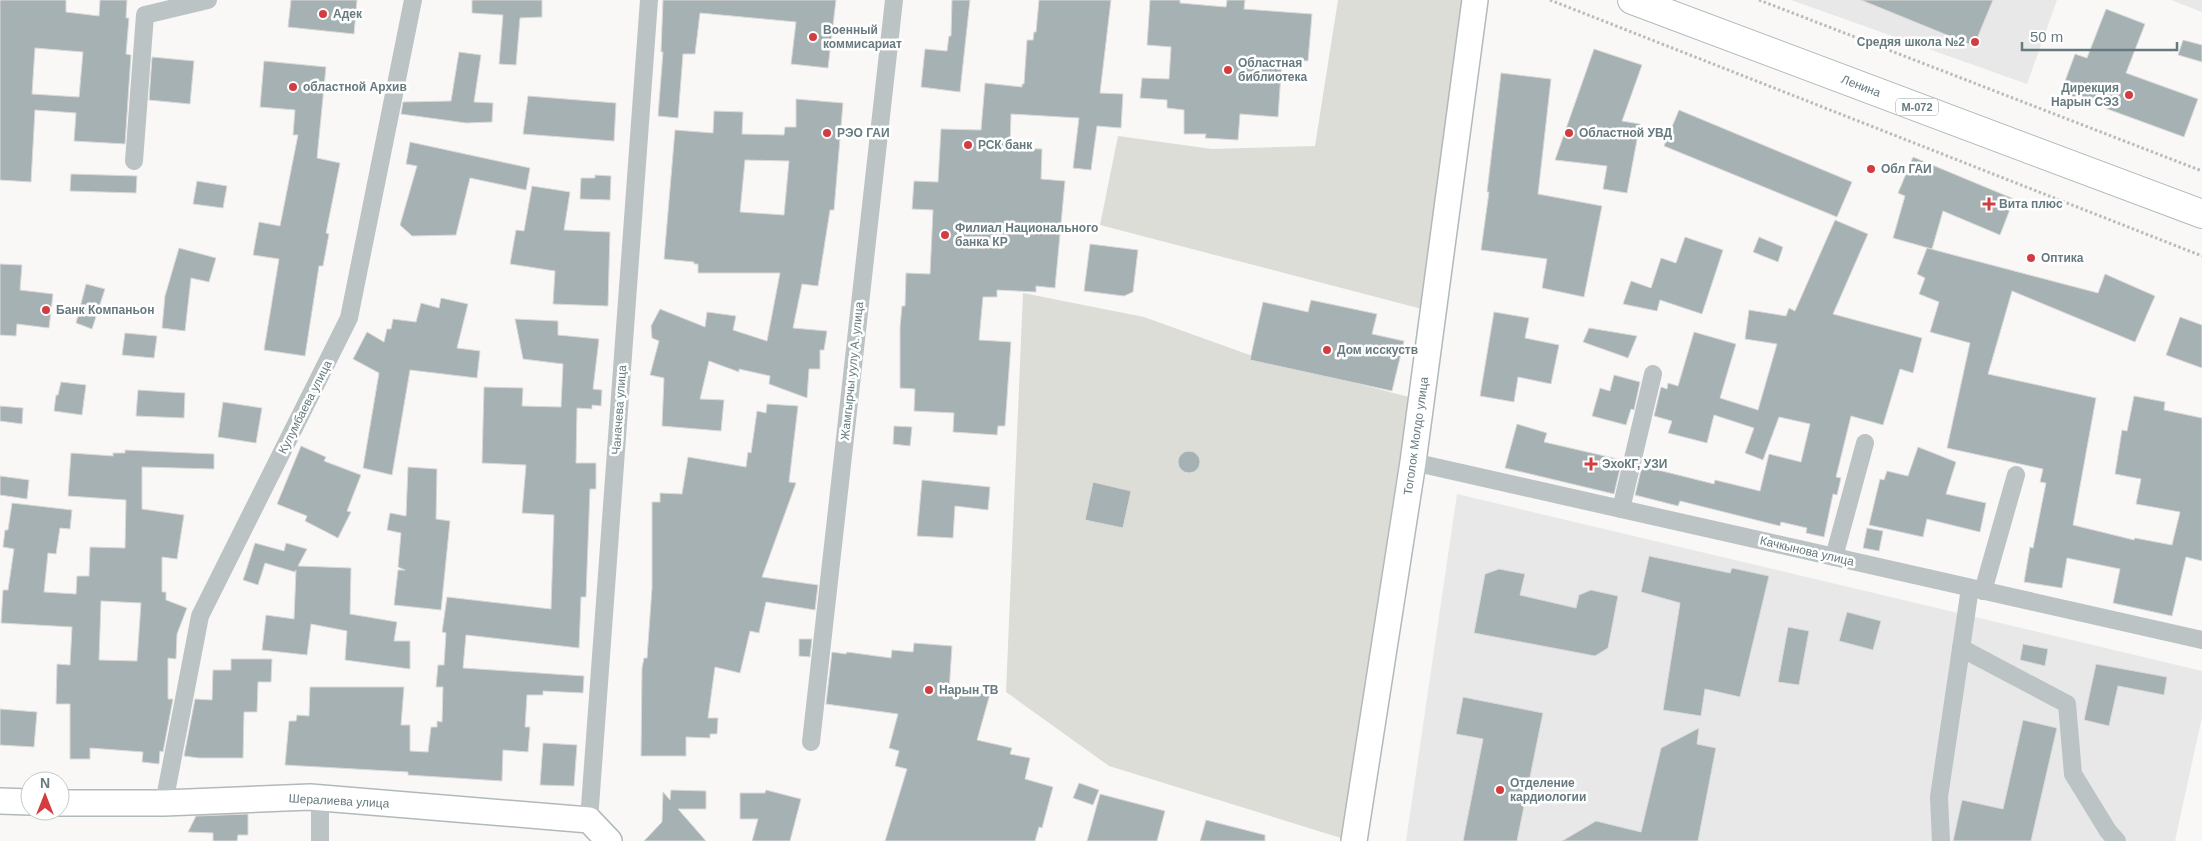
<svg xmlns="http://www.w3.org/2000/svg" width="2202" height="841" font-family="Arial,sans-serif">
<rect width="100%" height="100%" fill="#f9f8f7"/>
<g fill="#e7e8e7">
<path d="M1791 0H2057L2027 84Z"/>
<path d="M2171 0H2202V12Z"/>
<path d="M1457 494 2202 671V717L2175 841H1406Z"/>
</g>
<g fill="#dbddd6">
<path d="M1338 0H1465L1422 309 1100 225 1118 136 1212 149 1315 146Z"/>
<path d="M1023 293 1144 317 1261 359 1409 397 1341 838 1109 766 1006 692Z"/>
</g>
<g fill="#a6b1b3" stroke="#dbdad9" fill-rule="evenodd">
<path d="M0 0H66V12L99 16 100 0H127L126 18H129L126 54 131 55 125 144 74 141 76 113 35 110 31 182 0 180ZM35 48 83 52 79 97 32 94Z"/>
<path d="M291 0H357L354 34 288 27Z"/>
<path d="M472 0H542V17L520 18 516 65 499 64 503 15 472 13Z"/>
<path d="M663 0H836L828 68 791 64 796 22 700 13 695 54H683L678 118 658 116 663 52H661Z"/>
<path d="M952 0H970L960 92 921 87 925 49 947 51 949 36H951Z"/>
<path d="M1039 0H1111L1100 93 1123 94 1121 128 1097 126 1091 170 1073 168 1079 118 1011 114 1010 148 1042 149 1041 179 1065 181 1055 288 1036 286V292L997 290V297H983L979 340 1011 342 1005 426H998L997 435 953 432 954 413 914 411 915 389 900 388V327L902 306H905L906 273 930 274 933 210 912 209 914 181 938 182 941 129 981 130 985 83 1022 87V84H1024L1027 40H1033L1034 32H1036Z"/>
<path d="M1150 0H1180V3L1226 7 1227 0H1245L1244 9 1312 14 1308 61 1282 59 1278 117 1240 114 1238 140 1205 138 1206 134H1184V110L1167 108V100L1140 98 1142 78 1169 79 1171 47 1147 45Z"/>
<path d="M1861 0H1993L1974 46Z"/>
<path d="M2106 9 2145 24 2126 73 2198 99 2184 137 2061 92 2075 54 2087 58Z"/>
<path d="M2183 40 2202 45V62L2178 55Z"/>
<path d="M1594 49 1642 65 1622 121 1640 124 1627 193 1603 189 1607 166 1555 160Z"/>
<path d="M459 52 481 55 474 102 493 103 492 122 466 123 401 114 403 102 451 101Z"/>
<path d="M152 57 194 61 190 104 149 100Z"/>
<path d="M264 61 326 67 317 158 340 163 326 233 329 234 323 266H319L305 356 264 350 279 259 253 255 259 222 280 226 298 135H293L295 110 260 107Z"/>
<path d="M1501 73 1551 79 1538 194 1602 206 1584 297 1542 288 1547 259 1481 250 1489 192H1487Z"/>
<path d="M528 96 616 103 614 141 523 134Z"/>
<path d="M796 99 843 103 834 210H830L818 286 802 284 793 328 827 331 824 350H820V369H809L807 398 769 384 770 376 739 369V372L709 361 700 399 724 400 721 431 662 426 664 378 650 375 659 341 652 338 651 326 660 309 705 327 707 312 736 316 733 330 767 341 780 273H698V264H694V262L664 259 675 130 713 133 714 111 743 112 742 134 784 135 785 127H796ZM745 160 789 161 784 215 740 212Z"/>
<path d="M1679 110 1852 182 1837 217 1664 146Z"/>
<path d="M410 142 530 168 526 190 470 178 456 235 412 236 400 225 417 166 406 164Z"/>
<path d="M1913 157 2014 199 2000 235 1943 211 1932 249 1893 238 1905 196 1898 193Z"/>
<path d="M71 174 137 176 136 193 70 191Z"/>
<path d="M595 175 611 176 610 200 580 199 581 178H595Z"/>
<path d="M197 181 227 186 223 208 193 204Z"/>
<path d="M532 186 570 192 564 230 610 232 608 306 553 304 555 271 510 264 516 230 524 231Z"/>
<path d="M1835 220 1868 234 1833 314 1922 338 1913 373 1900 369 1883 425 1851 416 1836 477 1841 478 1837 495 1833 494 1824 537 1806 533 1807 528 1781 522 1780 526 1680 501 1678 506 1635 495 1642 466 1714 484 1715 480 1760 491 1769 454 1801 462 1810 424 1779 417 1763 460 1745 453 1754 428 1714 415 1707 443 1668 433 1672 421 1654 416 1661 387 1667 389 1668 383 1678 386 1694 332 1736 344 1720 398 1758 410 1777 344 1745 339 1749 310 1786 316 1789 308 1795 311Z"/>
<path d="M1685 237 1723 250 1702 314 1660 300 1657 311 1623 304 1631 281 1651 288 1661 258 1676 263Z"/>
<path d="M1759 237 1783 247 1778 262 1753 252Z"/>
<path d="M1090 244 1138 250 1133 292 1124 296 1084 291Z"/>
<path d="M179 248 216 258 209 282 191 278 185 331 162 328 165 296Z"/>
<path d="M1927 248 2098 293 2105 274 2155 296 2135 342 2012 291 1988 374 2096 398 2073 525 2134 540 2135 538 2172 545 2180 512 2136 504 2141 479 2115 474 2122 430 2127 431 2134 396 2165 402 2164 410 2202 418V561L2186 557 2172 616 2113 603 2120 569 2067 558 2062 588 2024 582 2030 547 2033 548 2046 483 2040 482 2043 469 1947 448 1970 343 1930 332 1939 302 1919 294 1925 278 1917 274Z"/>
<path d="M0 264 22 265 20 290 53 294 49 328 17 324 16 336 0 335Z"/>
<path d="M86 284 105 289 92 329 76 323Z"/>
<path d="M441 298 468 304 457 348 480 351 477 378 410 370 392 475 363 468 379 373 353 359 367 332 384 342 387 329H391L393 319 416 322 421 303 439 308Z"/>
<path d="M1311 300 1377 314 1372 334 1404 341 1392 391 1250 360 1263 302 1308 312Z"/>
<path d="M1494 312 1529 318 1525 338 1559 345 1551 384 1518 377 1514 402 1480 396Z"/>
<path d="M2180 317 2202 325V368L2166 355Z"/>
<path d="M515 319 558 321V335L599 339 593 389 602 390 601 406 592 405V409L577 408 576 463H596V489H590L586 597H581L579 648 466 635 463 668 584 676 583 693 543 691V695H527L525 727H530L528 752 503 750 502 781 408 775V772L285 765 289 721H296L297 715 309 716 310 687H404L401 725H410V751L428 752 431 727H437V721L442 722 443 687H436L438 665H444L446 633 442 632 447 597 551 609 554 515 522 513 526 465 482 463 484 387 523 388 522 406 561 407 563 364 523 359Z"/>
<path d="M1589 328 1637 336 1628 358 1583 342Z"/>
<path d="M125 333 157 336 154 358 122 355Z"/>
<path d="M1614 375 1640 382 1634 410 1631 409 1626 425 1592 416 1600 388 1610 391Z"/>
<path d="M61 382 86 385 82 415 54 411 56 395H58Z"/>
<path d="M138 390 185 393 184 418 136 416Z"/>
<path d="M223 402 262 408 256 443 218 437Z"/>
<path d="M767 404 798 406 789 482 796 483 762 577 818 585 815 610 766 602 759 633 750 631 740 673 715 667 708 718H718L717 734H710V738L686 737V756H641L642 668 644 658H647L652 588V502H660V493L682 494 688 457 746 467 748 452 751 453 757 411 766 413Z"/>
<path d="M0 406 23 408 22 424 0 421Z"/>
<path d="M1517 424 1547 433 1544 442 1622 460 1614 494 1505 468Z"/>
<path d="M894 426 912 427 910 446 893 444Z"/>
<path d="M301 446 326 457 324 461 361 475 347 511 351 512 338 538 305 521 307 516 277 504Z"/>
<path d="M1918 447 1956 462 1946 494 1986 503 1980 532 1927 519 1923 537 1869 525 1880 479 1884 480 1887 471 1908 476Z"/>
<path d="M125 450 214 454V469L142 467V509L184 515 177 559 162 557V592H166V600L187 608 177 634 176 659 168 658V699H173L163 752 160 751 159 764 142 762 143 752 90 748V759H70V704H56L57 664 70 665 72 627 1 623 3 590H8L14 549 3 547 5 530H8L12 503 72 510 70 529 60 528 56 554 48 553 44 592 76 594 77 576H89L90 547 125 548 126 500 68 496 71 453 113 456V453H125ZM101 601 141 603 137 661 99 660Z"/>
<circle cx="1189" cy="462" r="11"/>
<path d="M408 467 437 469 436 519 450 521 441 610 394 605 398 570H405L398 567 401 533 387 530 390 513 406 516Z"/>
<path d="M0 476 29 480 27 499 0 495Z"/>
<path d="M922 480 990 487 988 510 955 506 953 538 917 536Z"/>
<path d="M1093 482 1131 491 1123 528 1085 520Z"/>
<path d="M1867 528 1883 531 1879 551 1863 548Z"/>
<path d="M255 543 284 551 286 543 307 549 298 566 351 568 350 614 397 622 394 641H410V669L345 660 347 631 311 624 307 655 262 650 266 615 294 619 296 570 295 572 265 563 258 585 243 580Z"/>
<path d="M1649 556 1730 573 1732 568 1769 576 1740 697 1705 689 1701 716 1663 710 1680 603 1641 592Z"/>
<path d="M1499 569 1525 574 1520 595 1576 608 1579 595 1591 590 1618 596 1608 648 1595 656 1474 633 1485 574Z"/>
<path d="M1847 612 1881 621 1873 650 1839 641Z"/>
<path d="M1788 627 1809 631 1799 685 1778 682Z"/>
<path d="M799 639H812L810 657 799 656Z"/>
<path d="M914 643 952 646 949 692 990 694 977 740 1012 748 1010 754 1030 758 1025 779 1053 787 1042 828 1039 827 1035 841H885L907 769 895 766 899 751 889 748 898 714 826 704 832 652 846 654 847 652 891 658 892 650 913 652Z"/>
<path d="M2023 644 2048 649 2045 666 2020 660Z"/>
<path d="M231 659H272L271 682H258L257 712H244L243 758H199L184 756 195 699 212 700 213 670H231Z"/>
<path d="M2096 664 2167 677 2164 695 2118 686 2109 726 2084 720Z"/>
<path d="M1463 697 1543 713 1517 841H1463L1483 739 1456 734Z"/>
<path d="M0 709 37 712 34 747 0 745Z"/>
<path d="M2023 720 2057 728 2031 841H1953L1962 800 2003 809Z"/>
<path d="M1699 728 1697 744 1716 748 1698 841H1562L1596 821 1641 832 1661 748Z"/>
<path d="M543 743 577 745 574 786 540 785Z"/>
<path d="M1079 783 1099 790 1093 805 1073 798Z"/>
<path d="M671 790 706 791V809H678L706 841H644L662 822 663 792 670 800Z"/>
<path d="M766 790 801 799 790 841H752L758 819H740V793H765Z"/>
<path d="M1100 794 1165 811 1157 841H1087Z"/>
<path d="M248 814V835H238L237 841H213V833L188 832 196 816Z"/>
<path d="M1206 820 1265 835V841H1200Z"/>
</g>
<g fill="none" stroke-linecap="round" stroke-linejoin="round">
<defs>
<g id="secondary">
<path d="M0 801 30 802"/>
<path d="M60 803H164L310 797 589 820 609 841"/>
<path d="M1354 841 1413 462 1475 0"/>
</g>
<path id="primary" d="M1632 0 2202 214"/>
</defs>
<use href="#secondary" stroke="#b1b9bb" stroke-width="28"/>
<use href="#primary" stroke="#b2b9bb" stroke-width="30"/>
<g stroke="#b7bcbd" stroke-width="3" stroke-dasharray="2.5 2.5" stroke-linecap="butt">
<path d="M1550 0 2202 256"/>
<path d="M1759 0 2202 171"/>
</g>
<g stroke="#bcc3c4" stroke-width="18">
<path d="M134 161 145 15 208 0"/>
<path d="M1413 462 2202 640"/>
<path d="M1621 509 1653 374"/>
<path d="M1834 557 1865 443"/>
<path d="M1983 591 2016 475"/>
<path d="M1961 648 2067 704 2073 774 2108 831 2117 841"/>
<path d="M811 742 894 0"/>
<path d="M320 798V841"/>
<path d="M164 803 200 616 349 318 413 0"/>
<path d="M589 820 649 0"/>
<path d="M1941 841 1939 797 1970 588"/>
</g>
<use href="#secondary" stroke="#fff" stroke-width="25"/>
<use href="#primary" stroke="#fff" stroke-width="28"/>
</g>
<g fill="#d33d41" stroke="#fff" stroke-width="2">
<circle cx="323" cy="14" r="5"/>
<circle cx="813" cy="37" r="5"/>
<circle cx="1975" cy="42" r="5"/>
<circle cx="1228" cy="70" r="5"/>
<circle cx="293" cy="87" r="5"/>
<circle cx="2129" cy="95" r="5"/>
<circle cx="827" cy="133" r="5"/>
<circle cx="1569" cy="133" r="5"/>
<circle cx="968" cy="145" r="5"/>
<circle cx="1871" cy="169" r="5"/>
<path d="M1986.5 196.5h5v5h5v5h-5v5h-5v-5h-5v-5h5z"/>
<circle cx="945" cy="235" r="5"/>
<circle cx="2031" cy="258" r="5"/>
<circle cx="46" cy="310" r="5"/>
<circle cx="1327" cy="350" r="5"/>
<path d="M1588.5 456.5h5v5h5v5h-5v5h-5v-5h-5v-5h5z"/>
<circle cx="929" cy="690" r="5"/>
<circle cx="1500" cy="790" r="5"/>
</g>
<g text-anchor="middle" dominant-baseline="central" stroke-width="5" stroke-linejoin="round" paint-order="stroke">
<rect fill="#fff" stroke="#94a2a5" stroke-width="1" x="1896" y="98.5" width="42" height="17" rx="4"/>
<g font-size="11" font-weight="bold" fill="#667a7f">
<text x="1917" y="107">М-072</text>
</g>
<g font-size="12" font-weight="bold" fill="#667a7f" stroke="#fff" text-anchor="start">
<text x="333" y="14">Адек</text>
<text x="823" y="30">Военный<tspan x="823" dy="14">коммисариат</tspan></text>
<text x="1965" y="42" text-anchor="end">Средяя школа №2</text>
<text x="1238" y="63">Областная<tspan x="1238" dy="14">библиотека</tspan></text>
<text x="303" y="87">областной Архив</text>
<text x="2119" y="88" text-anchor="end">Дирекция<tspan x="2119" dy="14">Нарын СЭЗ</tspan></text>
<text x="837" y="133">РЭО ГАИ</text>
<text x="1579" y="133">Областной УВД</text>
<text x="978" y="145">РСК банк</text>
<text x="1881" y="169">Обл ГАИ</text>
<text x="1999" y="204">Вита плюс</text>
<text x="955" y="228">Филиал Национального<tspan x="955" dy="14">банка КР</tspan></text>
<text x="2041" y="258">Оптика</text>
<text x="56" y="310">Банк Компаньон</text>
<text x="1337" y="350">Дом исскуств</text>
<text x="1602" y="464">ЭхоКГ, УЗИ</text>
<text x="939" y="690">Нарын ТВ</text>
<text x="1510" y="783">Отделение<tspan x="1510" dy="14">кардиологии</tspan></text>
</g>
<g font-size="12" fill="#667a7f" stroke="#fff">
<text transform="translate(1861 86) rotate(21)">Ленина</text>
<text transform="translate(852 371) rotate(-84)">Жамгырчы уулу А. улица</text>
<text transform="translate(305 407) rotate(-63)">Кулумбаева улица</text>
<text transform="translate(619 410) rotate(-86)">Чаначева улица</text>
<text transform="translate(1416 436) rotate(-82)">Тоголок Молдо улица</text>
<text transform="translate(1807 551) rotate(13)">Качкынова улица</text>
<text transform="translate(339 801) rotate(3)">Шералиева улица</text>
</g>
</g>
<g transform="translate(45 796)"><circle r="24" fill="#ffffff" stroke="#c2cacc"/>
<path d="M0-4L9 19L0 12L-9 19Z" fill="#d33d41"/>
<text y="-8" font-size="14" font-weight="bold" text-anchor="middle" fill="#667a7f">N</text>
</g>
<path d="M2022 42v8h155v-8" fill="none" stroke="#667a7f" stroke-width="2.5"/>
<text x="2030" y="42" font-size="15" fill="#667a7f" stroke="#ffffff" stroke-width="4" paint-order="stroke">50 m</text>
</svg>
